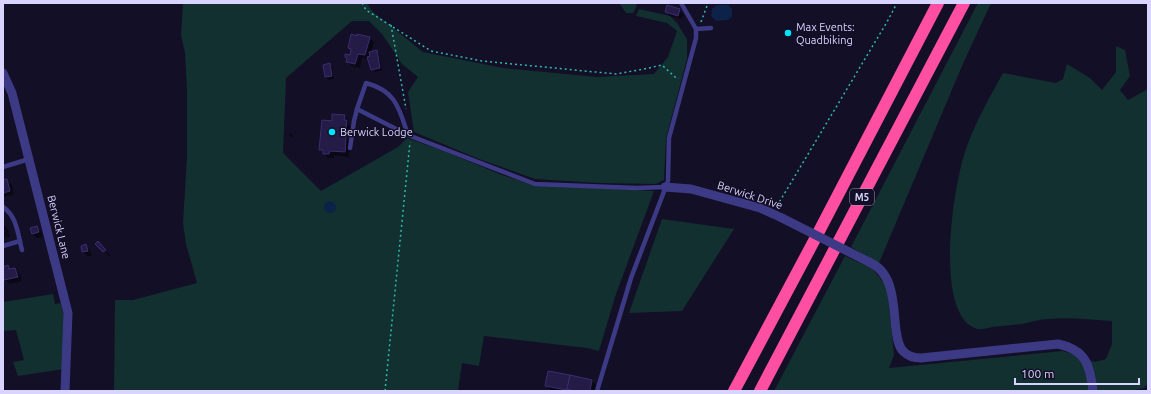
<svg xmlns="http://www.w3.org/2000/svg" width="1151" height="394" font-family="Ubuntu,sans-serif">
<rect width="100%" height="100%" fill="#130f26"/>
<g fill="#12302f">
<path d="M183 3H367L372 11 423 52 503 68 597 77 654 74 668 57 677 31 667 23 636 16 639 9 670 16 677 23 687 39V59L666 138 664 180 656 184 598 183 535 179 479 159 414 132 408 92 418 77 402 64 382 34 369 21H352L286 78 283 153 321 191 398 147 407 138 446 152 502 175 533 185 654 191 615 297 599 351 587 348 484 336 479 366 462 363 458 391H114L115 300H133L197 283 186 244 183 223 187 157V91L185 53 181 35Z"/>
<path d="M619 3H637L636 8 633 13H626Z"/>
<path d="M978 3H991L962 66 879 263 851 247Z"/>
<path d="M1116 46 1125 50 1130 76 1120 90 1128 100 1148 89V383L1144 388 1129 391H774L845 256 873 269 887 287 894 355 889 368 1063 351 1095 362 1106 359 1112 344V321C1091 320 1070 317 1049 319 1040 319 1031 322 1022 324 1012 325 1002 326 992 327 988 328 981 330 977 329 932 315 954 179 967 146 976 121 990 97 1003 73L1056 83 1063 79 1067 64 1090 78 1102 90 1116 72Z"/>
<path d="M662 219 734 229 682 311 629 313Z"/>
<path d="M53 294 55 304 61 303 65 322 64 369 18 376 13 362 24 360 16 330 3 331V302Z"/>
</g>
<g fill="#0c2248">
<path d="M717 5H728L732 9V17L728 20 716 21 711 16 712 9Z"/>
<circle cx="330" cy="207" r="6"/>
</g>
<g fill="#0007">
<path d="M679 10 684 15 682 19 670 16 666 11Z"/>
<path d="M789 32 791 35 788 36 786 33Z"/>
<path d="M369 38 374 42 371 52 377 51 379 54 382 70 375 72 372 69 369 59 362 58 360 68 352 66 347 62 348 59 346 57 351 56 352 51 349 48Z"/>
<path d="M329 64 332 67 334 79 329 80 326 77Z"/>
<path d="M344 116 349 120 348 124 351 126 350 132H348L347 139 350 141 349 157 334 155V158H328L320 149 333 122Z"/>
<path d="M290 133 294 137 293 138 289 135Z"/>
<path d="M3 180 4 181 7 180 12 185 14 195 3 197Z"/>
<path d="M3 224 8 229 10 237 3 238Z"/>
<path d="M36 227 41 231 43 237 37 238 32 234Z"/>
<path d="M98 243 110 255 109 256 97 244Z"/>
<path d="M82 246H86L90 250 92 256H87L83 252Z"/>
<path d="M8 266 11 270 15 269 20 274 22 281 10 284 5 280 3 268Z"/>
<path d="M592 381 596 385 595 391H554L551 390 547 386Z"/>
</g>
<g fill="#241b47" stroke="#3b2d73">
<path d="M667 5 680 9 678 16 665 12Z"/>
<path d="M351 34 357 36V34L370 37 365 55 358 54 355 64 346 62 347 58 345 57V54L350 55 351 49 348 48Z"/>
<path d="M377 50 380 68 371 70 367 57 370 56 369 52Z"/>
<path d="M330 63 332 76 325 77 323 65Z"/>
<path d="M332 114 345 115 344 120H347L346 128H344L343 135 346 136 345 152 330 151 329 154H323V150H319L322 120 332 121Z"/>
<path d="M7 179 10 191 3 193V180Z"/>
<path d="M37 226 39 232 32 234 30 228Z"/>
<path d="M98 241 106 250 103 252 95 244Z"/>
<path d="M86 244 88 251 82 252 81 246Z"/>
<path d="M8 265 9 269 15 268 18 277 4 280 3 267Z"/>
<path d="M548 371 570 375 567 390 545 386Z"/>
<path d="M570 375 592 380 590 391H575L567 389Z"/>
</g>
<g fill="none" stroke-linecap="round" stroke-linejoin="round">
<g stroke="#2fb8b0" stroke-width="1.5" stroke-dasharray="2 3" stroke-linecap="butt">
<path d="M362 3 366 10 431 51 482 61 616 74 644 69 662 65 675 77 679 78"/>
<path d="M701 22 708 3"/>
<path d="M391 25 406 109"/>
<path d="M777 206 887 22 897 3"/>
<path d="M385 391 410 142"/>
</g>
<g stroke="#3d3a85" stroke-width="4.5">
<path d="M696 29 711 28"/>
<path d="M408 135C399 108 396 91 366 83L357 109 408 135 535 184 636 188 665 187"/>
<path d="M350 148 354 121 357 109"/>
<path d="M3 167 29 159"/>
<path d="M3 207C17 216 18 235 22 250"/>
<path d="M3 246 20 241"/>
<path d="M597 391 631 278 668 181 669 138 696 38V29L681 3"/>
</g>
<g stroke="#3d3a85" stroke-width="9">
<path d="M3 73 12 93 68 313 65 391"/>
<path d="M665 187 691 189 760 208 782 218"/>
<path d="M869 262C895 273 893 306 896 330 897 337 898 347 904 352 909 357 916 358 921 358L1058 344C1086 350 1090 365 1093 391"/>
</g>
<g stroke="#ff4fa3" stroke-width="12">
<path d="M734 391 815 239 938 3"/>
<path d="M760 391 964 3"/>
</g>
<path stroke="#3d3a85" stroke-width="9" d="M782 218 869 262"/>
</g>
<g fill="#00e5ff" stroke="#130f26" stroke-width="1.5">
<circle cx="788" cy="33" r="4"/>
<circle cx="332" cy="132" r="4"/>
</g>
<g text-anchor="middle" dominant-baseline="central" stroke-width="3" stroke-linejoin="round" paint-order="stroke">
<rect fill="#130f26" stroke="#9e99be" stroke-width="1" x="850" y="189" width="24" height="16" rx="3"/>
<g font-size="10" font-weight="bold" fill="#d9d4ff">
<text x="862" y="197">M5</text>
</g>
<g font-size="11" fill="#d9d4ff" stroke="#130f26" text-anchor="start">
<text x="796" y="27">Max Events:<tspan x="796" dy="13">Quadbiking</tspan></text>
<text x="340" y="132">Berwick Lodge</text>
</g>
<g font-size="11" fill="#d9d4ff" stroke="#130f26">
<text transform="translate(750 195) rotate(18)">Berwick Drive</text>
<text transform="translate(59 227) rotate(76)">Berwick Lane</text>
</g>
</g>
<rect width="1151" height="394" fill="none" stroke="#d9d4ff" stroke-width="8"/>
<path d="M1015 378v6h124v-6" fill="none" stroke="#d9d4ff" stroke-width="2"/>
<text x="1021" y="378" font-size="12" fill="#d9d4ff" stroke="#130f26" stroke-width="3" paint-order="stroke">100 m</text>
</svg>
